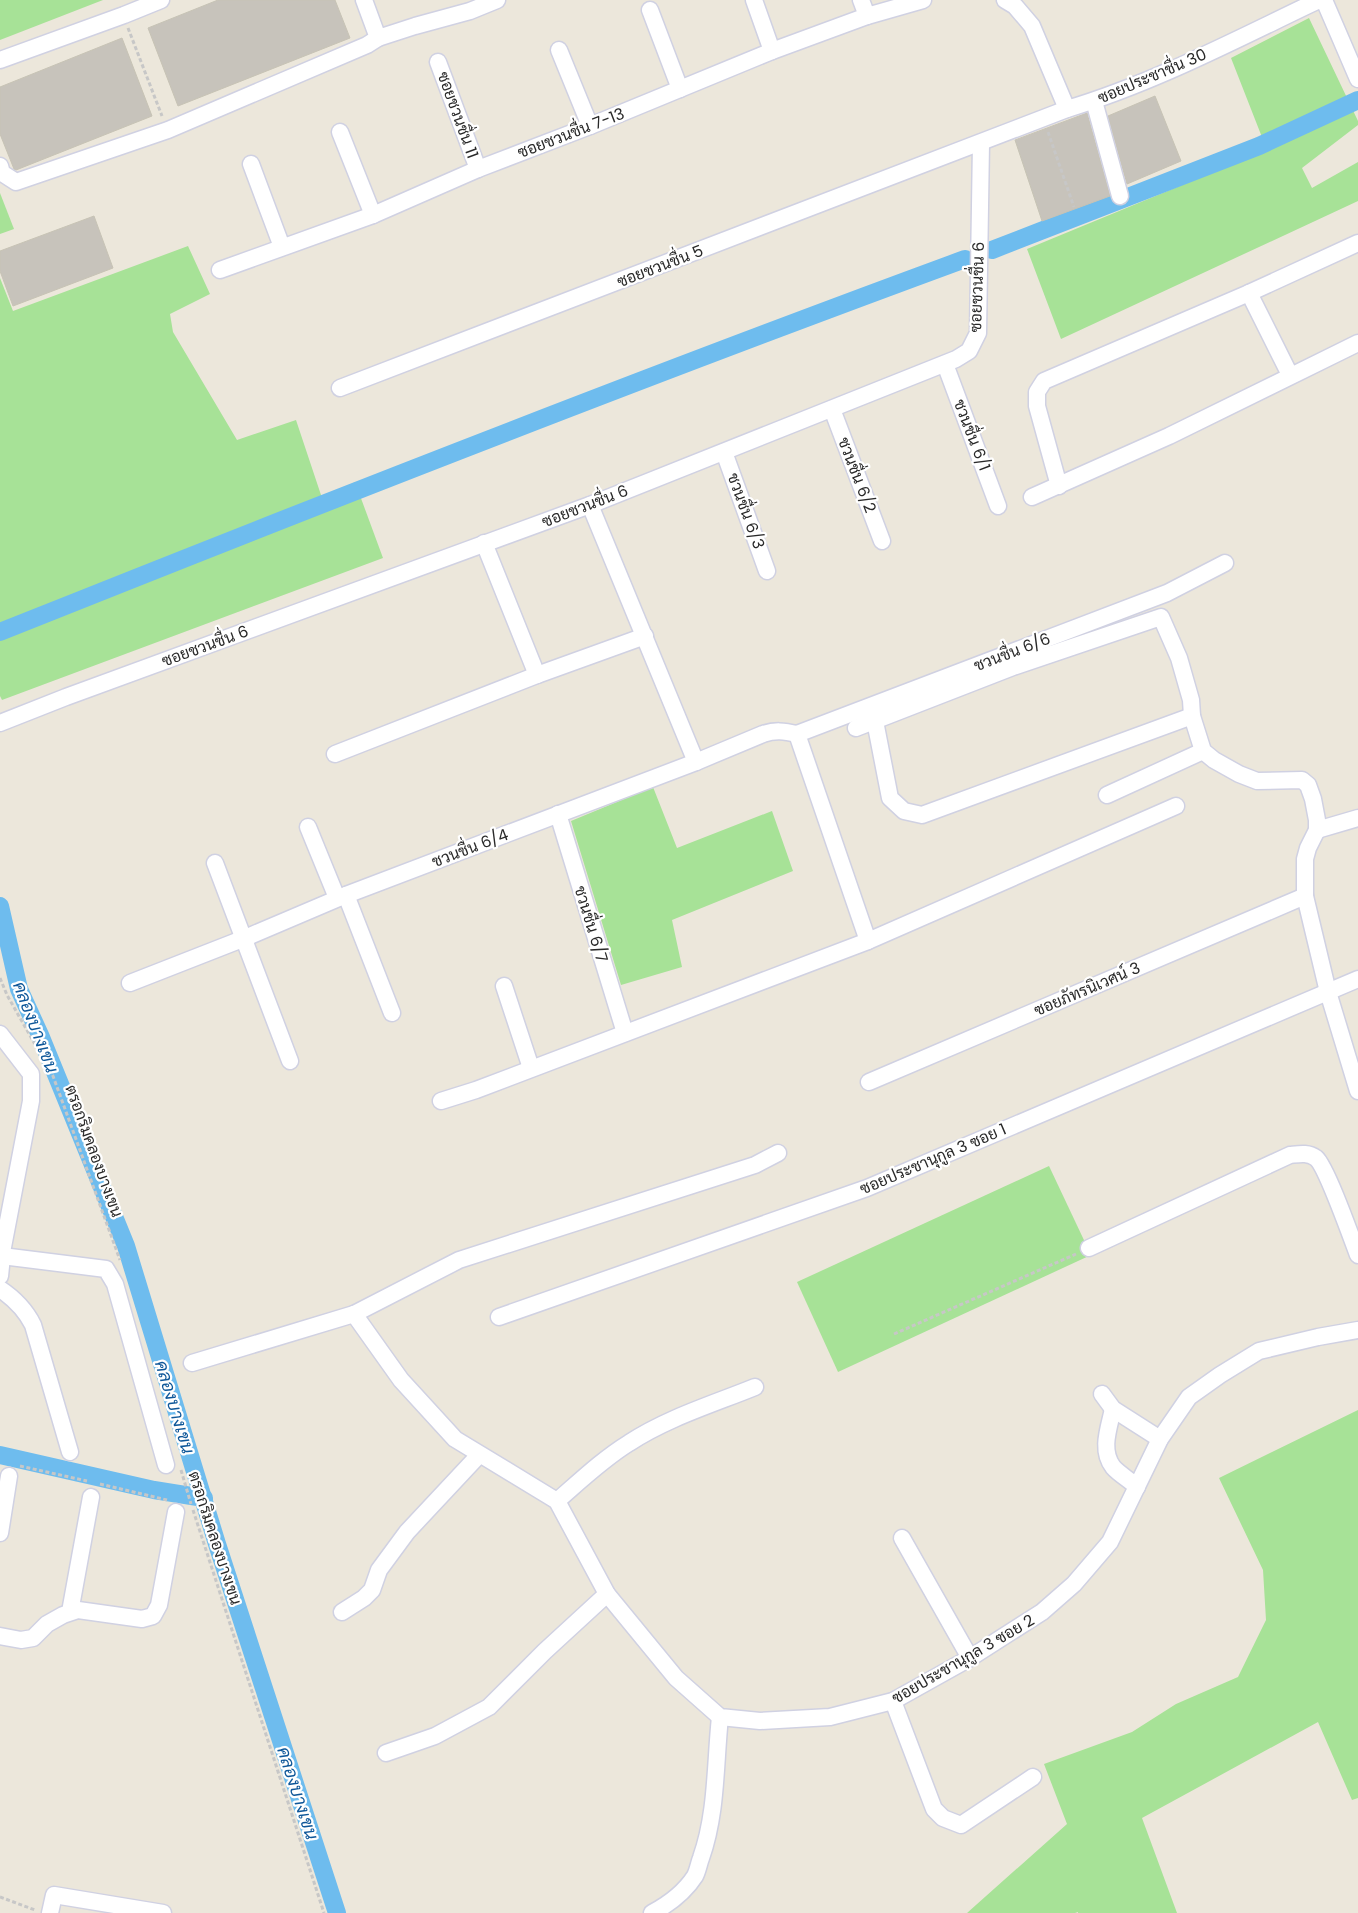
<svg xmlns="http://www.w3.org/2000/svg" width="1358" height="1913" font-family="Poppins,Sarabun,sans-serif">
<rect width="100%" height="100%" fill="#ece7db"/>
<g fill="#a7e297">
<path d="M0 0H103L0 40Z"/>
<path d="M1309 18 1358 121V125L1302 168 1312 188 1358 162V201L1061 339 1027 249 1267 150 1231 58Z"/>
<path d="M0 193 14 229 0 234Z"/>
<path d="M188 246 210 294 170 314 173 332 237 440 296 420 323 501 355 482 383 558 2 700 0 696V278L13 311Z"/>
<path d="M653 787 677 848 772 811 793 871 672 920 682 967 621 985 571 821Z"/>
<path d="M1049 1166 1091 1255 838 1372 797 1282Z"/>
<path d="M1358 1410V1798L1352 1800 1318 1722 1142 1818 1177 1913H1078V1912L1075 1913H967L1067 1824 1044 1764 1132 1732 1176 1704 1238 1677 1266 1620 1263 1570 1219 1478Z"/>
</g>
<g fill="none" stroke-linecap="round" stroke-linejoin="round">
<g stroke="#6ebcee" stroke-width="18">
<path d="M992 250 1259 146 1358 100"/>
<path d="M0 632C320 504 641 378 965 259"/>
<path d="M0 906 19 989 40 1035 126 1246 217 1544 337 1913"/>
<path d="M0 1455 154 1490 204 1498"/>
</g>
</g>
<g fill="#c7c3bb" stroke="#c7c3b5">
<path d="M218 0H335L350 38 178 106 148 28Z"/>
<path d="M122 38 152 116 16 170 14 169 0 134V87Z"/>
<path d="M1155 96 1181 161 1127 184 1108 116Z"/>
<path d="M1087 113 1110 196 1042 221 1015 140Z"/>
<path d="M94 216 113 268 13 306 0 271V251Z"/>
</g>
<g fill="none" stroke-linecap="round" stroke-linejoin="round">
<defs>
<g id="minor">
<path d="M364 0 378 38 415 26 470 11 497 0"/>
<path d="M754 0 772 51"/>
<path d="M861 0 867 16"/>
<path d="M1005 0 1015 6 1032 26 1067 109"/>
<path d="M1324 0 1358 79"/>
<path d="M650 10 680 89"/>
<path d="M559 50 590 126"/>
<path d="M0 60 124 15 161 0"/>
<path d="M438 62 478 169"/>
<path d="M1094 101 1120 196"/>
<path d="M340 132 373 215"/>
<path d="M251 164 282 247"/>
<path d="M0 166 2 173 16 182 168 130 367 45 378 38"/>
<path d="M220 270 373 215 478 169 590 126 772 51 867 16 923 0"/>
<path d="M1249 293 1290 375"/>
<path d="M945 364 998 506"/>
<path d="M340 388 1067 109C1154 83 1237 39 1319 0"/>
<path d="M832 409 882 541"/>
<path d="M724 452 767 571"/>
<path d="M1059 486 1037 406V392L1044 381 1249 293 1358 243"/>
<path d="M1032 497 1169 436 1358 343"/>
<path d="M590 505 696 762"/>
<path d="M484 543 537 675"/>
<path d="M875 721 890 798 904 811 922 815 1192 716"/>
<path d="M0 723 66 697 590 505 956 359 969 351 978 333 981 143"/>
<path d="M856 728 1013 667 1161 617 1179 658 1191 700 1192 716 1203 751 1214 760 1239 774 1257 781 1302 780 1308 785 1313 799 1317 820V830L1308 848 1305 859V896L1328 992 1358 1091"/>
<path d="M797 734 1167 593 1225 563"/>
<path d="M797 734 868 941"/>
<path d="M335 754 537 675 645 636"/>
<path d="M1107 795 1203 751"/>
<path d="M558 814 625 1033"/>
<path d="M308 827 337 898"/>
<path d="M1317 830 1358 818"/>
<path d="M215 863 290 1061"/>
<path d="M346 895 392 1013"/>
<path d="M130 983 245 938 346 895 696 762 763 734C775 730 784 731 797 734"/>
<path d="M504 986 531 1068"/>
<path d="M0 1034 31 1074V1101L3 1247 0 1276"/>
<path d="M869 1082 1305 896"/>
<path d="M441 1101 476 1090 868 941 1176 806"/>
<path d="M1089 1248 1290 1155C1299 1154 1308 1152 1316 1158 1326 1166 1352 1239 1358 1255"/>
<path d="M2 1256 106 1269 115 1284 166 1465"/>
<path d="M0 1289C15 1299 25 1309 33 1325L70 1452"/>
<path d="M354 1314 401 1380 455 1439 557 1501 607 1594 676 1678 720 1717 760 1721 830 1717 893 1701 970 1658 1042 1612 1074 1584 1110 1542 1160 1439 1189 1397 1220 1375 1259 1351 1318 1337 1358 1330"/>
<path d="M499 1317 867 1188 1358 979"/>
<path d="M192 1363 354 1314 459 1260 755 1165 778 1153"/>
<path d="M1102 1394 1113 1409 1160 1439"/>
<path d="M1113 1409C1109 1428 1100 1450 1113 1467 1119 1474 1130 1480 1137 1487"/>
<path d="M557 1501C580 1481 603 1459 629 1443 667 1418 713 1404 755 1387"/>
<path d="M0 1533 9 1476"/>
<path d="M902 1538 970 1658"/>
<path d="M70 1612 91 1497"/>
<path d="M342 1612 364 1598 372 1590 379 1570 407 1532 479 1455"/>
<path d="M0 1636 21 1640 33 1638 47 1624 63 1615 78 1610 142 1619 153 1616 159 1605 176 1512"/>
<path d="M893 1701 934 1809 943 1818 961 1825 1033 1777"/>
<path d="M386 1753 435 1736 489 1707 545 1651 607 1594"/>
<path d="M50 1913 54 1895 163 1913"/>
<path d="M652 1913C669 1904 684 1893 695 1876 698 1870 699 1863 701 1858 717 1813 715 1764 720 1717"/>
</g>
</defs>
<use href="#minor" stroke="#d0d1e2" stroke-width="19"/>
<g stroke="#c7c7c7" stroke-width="3" stroke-dasharray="4 2.5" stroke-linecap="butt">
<path d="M128 28 162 116"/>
<path d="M1048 132 1074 207"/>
<path d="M0 978 7 995 53 1076 120 1260"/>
<path d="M894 1334 1076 1254"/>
<path d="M20 1466 87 1481"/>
<path d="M181 1470 191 1504"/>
<path d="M100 1484 167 1500"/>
<path d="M193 1510 324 1913"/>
<path d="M0 1897 35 1910"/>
</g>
<use href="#minor" stroke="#fff" stroke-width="16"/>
</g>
<g text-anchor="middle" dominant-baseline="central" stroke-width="4.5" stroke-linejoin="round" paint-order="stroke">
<g font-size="16" fill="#292929" stroke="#fff">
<text transform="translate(1152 76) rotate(-23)">ซอยประชาชื่น 30</text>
<text transform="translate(458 115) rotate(70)">ซอยชวนชื่น 11</text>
<text transform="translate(571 133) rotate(-21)">ซอยชวนชื่น 7-13</text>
<text transform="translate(660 266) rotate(-21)">ซอยชวนชื่น 5</text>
<text transform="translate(977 287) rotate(-88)">ซอยชวนชื่น 6</text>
<text transform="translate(972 435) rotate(69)">ชวนชื่น 6/1</text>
<text transform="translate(857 475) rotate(69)">ชวนชื่น 6/2</text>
<text transform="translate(585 506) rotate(-21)">ซอยชวนชื่น 6</text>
<text transform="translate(746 511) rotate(70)">ชวนชื่น 6/3</text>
<text transform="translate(205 646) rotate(-20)">ซอยชวนชื่น 6</text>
<text transform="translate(1012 652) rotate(-21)">ชวนชื่น 6/6</text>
<text transform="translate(470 848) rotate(-21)">ชวนชื่น 6/4</text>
<text transform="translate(591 924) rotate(73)">ชวนชื่น 6/7</text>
<text transform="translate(1087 989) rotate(-23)">ซอยภัทรนิเวศน์ 3</text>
<text transform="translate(94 1151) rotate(70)">ตรอกริมคลองบางเขน</text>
<text transform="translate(933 1159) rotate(-23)">ซอยประชานุกูล 3 ซอย 1</text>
<text transform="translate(215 1538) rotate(72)">ตรอกริมคลองบางเขน</text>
<text transform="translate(963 1659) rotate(-30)">ซอยประชานุกูล 3 ซอย 2</text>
</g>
<g font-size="18" font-style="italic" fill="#0e5799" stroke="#fff">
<text transform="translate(36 1027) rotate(69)">คลองบางเขน</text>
<text transform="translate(175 1407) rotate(73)">คลองบางเขน</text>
<text transform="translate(298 1793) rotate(72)">คลองบางเขน</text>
</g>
</g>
</svg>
